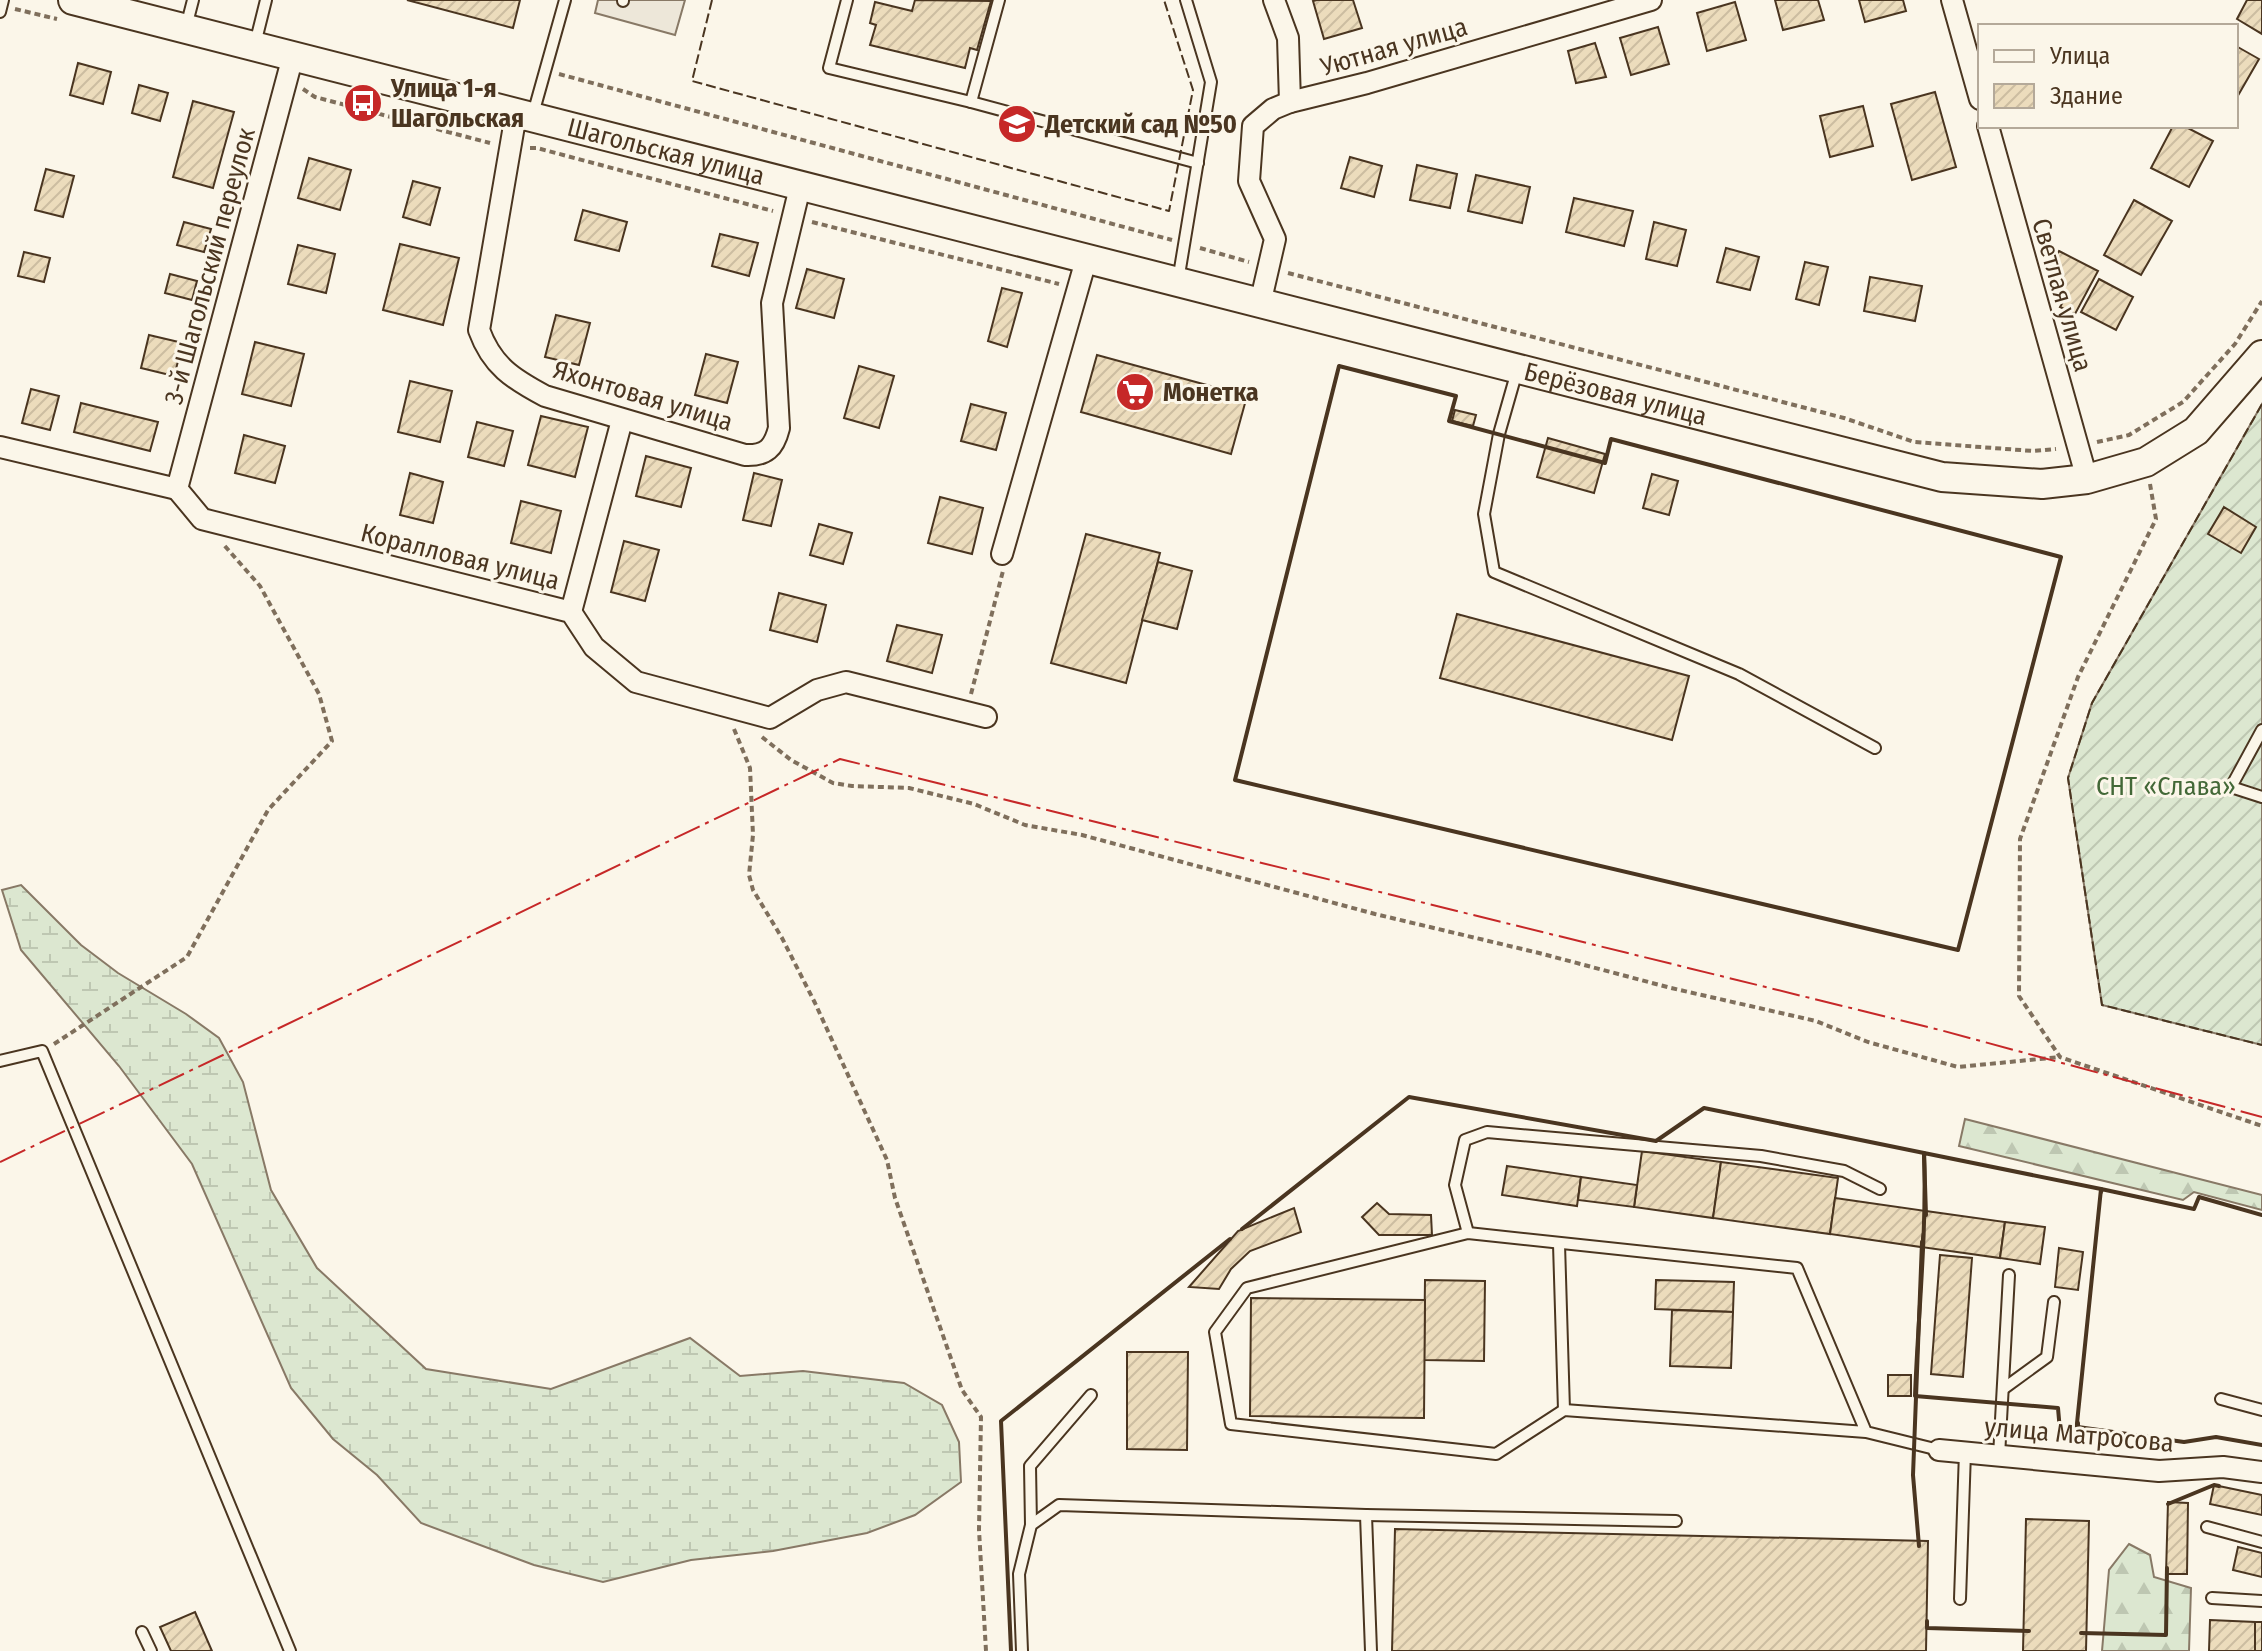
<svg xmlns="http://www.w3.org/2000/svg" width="2262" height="1651" font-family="'Fira Sans Condensed',sans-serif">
<defs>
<pattern id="forest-firs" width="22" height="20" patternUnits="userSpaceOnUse" patternTransform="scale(2)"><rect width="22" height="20" fill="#dce7d0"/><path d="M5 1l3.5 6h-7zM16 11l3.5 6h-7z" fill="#bec7b2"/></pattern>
<pattern id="wetland-marsh" width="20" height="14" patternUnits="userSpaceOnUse" patternTransform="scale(2)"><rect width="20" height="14" fill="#dce7d0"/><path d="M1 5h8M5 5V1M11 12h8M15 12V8" fill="none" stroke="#bec7b2"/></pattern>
<pattern id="garden-furrows" width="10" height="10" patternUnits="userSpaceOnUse" patternTransform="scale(2)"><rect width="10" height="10" fill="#dce7d0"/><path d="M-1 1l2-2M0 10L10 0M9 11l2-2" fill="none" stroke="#bec7b2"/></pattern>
<pattern id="building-hatch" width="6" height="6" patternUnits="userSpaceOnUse" patternTransform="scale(2)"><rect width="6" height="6" fill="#ecdcbc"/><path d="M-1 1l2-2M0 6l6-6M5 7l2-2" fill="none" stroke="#ccbda1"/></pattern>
</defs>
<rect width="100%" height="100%" fill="#fbf6e9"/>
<g fill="url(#forest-firs)" stroke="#887966" stroke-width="2">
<path d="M1965 1119 2262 1195V1210L2194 1192 2183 1200 1959 1146Z"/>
<path d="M2129 1544 2150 1555 2154 1577 2191 1588 2189 1651H2102L2109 1570Z"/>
</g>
<path fill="url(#wetland-marsh)" stroke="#887966" stroke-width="2" d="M21 885 81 945 118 973 186 1014 219 1038 243 1082 271 1190 317 1268 426 1369 551 1389 690 1338 740 1376 803 1371 904 1383 942 1405 959 1442 961 1482 915 1515 867 1533 773 1551 691 1560 603 1582 534 1565 421 1523 377 1475 333 1439 291 1388 192 1164 119 1066 21 950 2 890Z"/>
<path fill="url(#garden-furrows)" stroke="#887966" stroke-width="2" d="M2262 404V1045L2102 1005 2068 778 2092 703Z"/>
<path fill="#ede7d9" stroke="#887966" stroke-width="2" d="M598 0H685L675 35 595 13Z"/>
<g fill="url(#building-hatch)" stroke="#4a3520" stroke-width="2">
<path d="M407 0H520L513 28Z"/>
<path d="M915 0 991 1 977 50 970 48 965 68 870 45 876 25 870 23 875 2 912 11Z"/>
<path d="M1317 0H1353L1362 28 1324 39 1313 1Z"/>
<path d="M1775 0H1818L1824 20 1783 30Z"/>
<path d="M1859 0H1903L1906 11 1865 22Z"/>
<path d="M2247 0H2262V34L2237 19Z"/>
<path d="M1735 2 1746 40 1707 51 1697 13Z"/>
<path d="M1658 27 1669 64 1631 75 1620 38Z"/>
<path d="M1595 43 1606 77 1576 83 1568 51Z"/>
<path d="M2236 46 2259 59 2236 99Z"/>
<path d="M78 63 111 72 103 104 70 95Z"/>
<path d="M139 85 168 93 160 121 132 113Z"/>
<path d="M1935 92 1956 167 1912 180 1891 104Z"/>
<path d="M193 101 234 112 213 188 173 177Z"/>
<path d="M1863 106 1873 146 1830 157 1820 116Z"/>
<path d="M2173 126H2184L2213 141 2189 187 2151 168Z"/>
<path d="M1350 157 1382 166 1374 197 1341 188Z"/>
<path d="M309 158 351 170 340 210 298 198Z"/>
<path d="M1417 165 1457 174 1450 208 1410 200Z"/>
<path d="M46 169 74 176 63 217 35 210Z"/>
<path d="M1476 175 1530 187 1522 223 1468 211Z"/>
<path d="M413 181 440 188 430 225 403 217Z"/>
<path d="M1574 198 1633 211 1624 246 1566 232Z"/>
<path d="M2134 200 2172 221 2141 275 2104 255Z"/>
<path d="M583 210 627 222 619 251 575 240Z"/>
<path d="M184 222 211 229 204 252 177 245Z"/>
<path d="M1654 222 1686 230 1677 266 1646 259Z"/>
<path d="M720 234 758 243 749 276 712 266Z"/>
<path d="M400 244 459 258 443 325 383 310Z"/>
<path d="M298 245 335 254 326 293 288 284Z"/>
<path d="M1726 248 1759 257 1750 290 1717 282Z"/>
<path d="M2059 251 2098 271 2075 314 2060 307 2067 295 2053 288 2061 272 2051 266Z"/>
<path d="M24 252 50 258 44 282 18 276Z"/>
<path d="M1805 262 1828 267 1819 305 1796 299Z"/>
<path d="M807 269 844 279 834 318 796 308Z"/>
<path d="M170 274 197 281 192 300 165 293Z"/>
<path d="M1870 277 1922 286 1915 321 1864 311Z"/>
<path d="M2099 279 2133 297 2116 330 2081 312Z"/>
<path d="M1002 288 1022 293 1007 347 988 341Z"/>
<path d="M556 315 590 323 579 365 545 357Z"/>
<path d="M149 335 183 343 174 376 141 368Z"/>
<path d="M255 342 304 354 291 406 242 394Z"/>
<path d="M706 354 738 362 727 403 695 395Z"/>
<path d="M1097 355 1247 396 1231 454 1081 412Z"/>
<path d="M859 366 894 376 879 428 844 418Z"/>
<path d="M410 381 452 391 440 442 398 432Z"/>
<path d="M31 389 59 396 50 430 22 423Z"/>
<path d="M81 403 158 422 150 451 74 432Z"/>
<path d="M971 404 1006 413 996 450 961 441Z"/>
<path d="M1455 410 1476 415 1473 426 1452 421Z"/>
<path d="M541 416 588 427 575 477 528 465Z"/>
<path d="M477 422 513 431 504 466 468 457Z"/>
<path d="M244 435 285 446 275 483 235 473Z"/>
<path d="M1548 438 1605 454 1594 493 1537 477Z"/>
<path d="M646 456 691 468 681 507 636 496Z"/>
<path d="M410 473 443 482 433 523 400 515Z"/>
<path d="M754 473 782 480 771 526 743 520Z"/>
<path d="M1652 474 1678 481 1669 515 1643 508Z"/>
<path d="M940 497 983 508 972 554 928 543Z"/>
<path d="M521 501 561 511 551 553 511 543Z"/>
<path d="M2224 507 2256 527 2241 553 2208 534Z"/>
<path d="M819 524 852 533 843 564 810 555Z"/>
<path d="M1086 534 1160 553 1126 683 1051 663Z"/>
<path d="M624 541 659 550 645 601 611 592Z"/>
<path d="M1158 562 1192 571 1177 629 1142 620Z"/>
<path d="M779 593 826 605 817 642 770 630Z"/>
<path d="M1457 614 1689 676 1672 740 1440 678Z"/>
<path d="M897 625 942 635 932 673 887 661Z"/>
<path d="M1642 1151 1721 1162 1713 1218 1634 1207Z"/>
<path d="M1721 1162 1838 1178 1830 1234 1713 1218Z"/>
<path d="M1507 1166 1581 1177 1577 1206 1502 1195Z"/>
<path d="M1581 1177 1637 1185 1634 1207 1578 1200Z"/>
<path d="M1835 1198 1926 1211 1921 1247 1830 1234Z"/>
<path d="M1377 1203 1389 1214 1431 1215 1432 1235H1379L1362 1217Z"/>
<path d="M1294 1208 1301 1232 1250 1251 1231 1269 1219 1289 1189 1287 1238 1231Z"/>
<path d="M1926 1211 2005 1222 2000 1258 1921 1247Z"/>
<path d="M2005 1222 2045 1227 2040 1264 2000 1258Z"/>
<path d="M2059 1248 2083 1252 2078 1290 2055 1287Z"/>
<path d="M1940 1255 1972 1258 1963 1377 1931 1374Z"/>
<path d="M1425 1280 1485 1281 1484 1361 1424 1360Z"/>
<path d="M1656 1280 1734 1282 1733 1312 1655 1309Z"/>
<path d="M1251 1298 1425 1300 1424 1418 1250 1416Z"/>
<path d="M1672 1310 1733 1312 1731 1368 1670 1366Z"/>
<path d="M1127 1352H1188L1187 1450 1127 1449Z"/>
<rect x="1888" y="1375" width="23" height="21"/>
<path d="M2214 1485 2262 1495V1515L2210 1504Z"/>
<path d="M2168 1502 2188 1503 2187 1574H2166Z"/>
<path d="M2026 1519 2089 1521 2086 1651H2023Z"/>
<path d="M1395 1529 1928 1541 1926 1651H1392Z"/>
<path d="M2238 1547 2262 1553V1577L2233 1570Z"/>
<path d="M195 1612 212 1651H171L160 1627Z"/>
<path d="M2210 1620 2255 1622V1651H2209Z"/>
<rect x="2255" y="1622" width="7" height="29"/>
</g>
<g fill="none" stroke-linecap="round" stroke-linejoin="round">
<defs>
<g id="lane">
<path d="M847 0 829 68 971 102 1198 163"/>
<path d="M623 1V0"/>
<path d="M0 12 3 0"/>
<path d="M186 27 193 0"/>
<path d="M255 44 266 0"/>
<path d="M971 102 999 0"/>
<path d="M533 114 565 0"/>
<path d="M1178 281 1211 82 1186 0"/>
<path d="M1517 371 1499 434 1484 514 1494 572 1739 674 1875 748"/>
<path d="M2262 730 2231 787 2262 797"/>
<path d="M0 1061 42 1051 290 1651"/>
<path d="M1468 1233 1455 1185 1465 1140 1487 1132 1761 1156 1844 1171 1880 1189"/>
<path d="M1559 1244 1564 1410"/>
<path d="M2003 1389 2047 1357 2054 1302"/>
<path d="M2221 1399 2262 1410"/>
<path d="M1866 1432 1797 1268 1468 1233 1247 1288 1215 1332 1231 1424 1496 1454 1564 1410 1866 1432 1939 1450"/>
<path d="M1999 1456 2009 1275"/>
<path d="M1366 1515 1371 1651"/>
<path d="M1031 1525 1030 1466 1091 1395"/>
<path d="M2207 1527 2262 1542"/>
<path d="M2212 1598 2262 1601"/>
<path d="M1960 1599 1965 1452"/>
<path d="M142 1632 151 1651"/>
<path d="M1022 1651 1019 1574 1031 1525 1059 1505 1366 1515 1676 1521"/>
</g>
<g id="street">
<path d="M1952 0 1980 99"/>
<path d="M1290 102 1367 83 1651 0"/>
<path d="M516 114 479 330C492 366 513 379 545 396L745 455C766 456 774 448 779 428L772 303 800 187"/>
<path d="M1988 126 2087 479"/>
<path d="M1260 304 1275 239 1249 181 1253 126 1273 109 1290 102 1288 38 1274 0"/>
<path d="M0 447 177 489"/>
<path d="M177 489 202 519 571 612 594 647 636 682 770 718 817 690 846 682 986 717"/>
<path d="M177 489 293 56"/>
<path d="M1002 554 1086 260"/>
<path d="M571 612 622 420"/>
<path d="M1939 1450 2159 1471 2223 1467 2262 1472"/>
</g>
<g id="secondary">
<path id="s1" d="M73 0 1942 477 2042 484 2087 479 2146 462 2196 431 2262 355"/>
</g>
</defs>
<use href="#lane" stroke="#4a3520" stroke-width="14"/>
<use href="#street" stroke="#4a3520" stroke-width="24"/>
<use href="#secondary" stroke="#4a3520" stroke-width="32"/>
<g stroke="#7f6f5c" stroke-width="4" stroke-dasharray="6 4" stroke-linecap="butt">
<path d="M15 9 57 19"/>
<path d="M559 74 1172 240"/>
<path d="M303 89 315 97 490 143"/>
<path d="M530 148H537L773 211"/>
<path d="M812 222 1059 284"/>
<path d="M1200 248 1249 262"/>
<path d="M1288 273 1844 418 1914 442 2033 451 2056 449"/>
<path d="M2097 442 2129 435 2183 402 2235 344 2262 301"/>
<path d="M2150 484 2156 519 2078 677 2020 839 2019 996 2060 1057 2262 1126"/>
<path d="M971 694 1003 571"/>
<path d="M734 729 750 768 753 835 749 875 753 890 782 938 815 1003 887 1160 895 1198 962 1390 981 1417 979 1530 986 1651"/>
<path d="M762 737 791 760 833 783 852 786 909 788 974 804 1025 825 1082 835 1375 914 1539 953 1671 988 1816 1021 1868 1042 1958 1067 2060 1057"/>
<path d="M54 1044 187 957 268 810 332 741 319 694 260 586 224 545"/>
</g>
<use href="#lane" stroke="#fbf6e9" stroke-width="10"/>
<use href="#street" stroke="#fbf6e9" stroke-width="20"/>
<use href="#secondary" stroke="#fbf6e9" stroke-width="28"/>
<g stroke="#4a3520" stroke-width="2" stroke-dasharray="10 4" stroke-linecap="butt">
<path d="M712 0 692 81 1169 211 1193 90 1164 0"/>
<path d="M2262 404 2092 703 2068 778 2102 1005 2262 1045"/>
</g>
<g stroke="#4a3520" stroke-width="4">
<path d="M1339 366 1456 396 1449 421 1605 463 1611 439 2061 557 1958 950 1235 780Z"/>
<path d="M1924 1153 2101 1189 2076 1433 2060 1431 2058 1408 1915 1396C1918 1316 1927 1233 1924 1153Z"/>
<path d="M2101 1192V1189L2194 1209 2199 1197 2262 1215"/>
<path d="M1242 1229 1409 1097 1656 1141 1704 1108 1924 1153 1926 1215"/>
<path d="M2078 1423V1427L2184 1442 2216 1437 2262 1445"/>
<path d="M2168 1504 2214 1485 2219 1486"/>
<path d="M1919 1546 1913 1475 1922 1242"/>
<path d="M1927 1621V1628L2029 1631"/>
<path d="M2081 1633 2166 1635 2167 1568"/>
<path d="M1011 1651 1001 1421 1230 1239"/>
</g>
<path stroke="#c62828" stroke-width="2" stroke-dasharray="28 6 4 6" stroke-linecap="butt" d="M0 1162 840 759 1940 1030 2262 1117"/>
</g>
<defs>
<symbol id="bus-disc" viewBox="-11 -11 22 22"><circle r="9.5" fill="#c62828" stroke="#fbf6e9"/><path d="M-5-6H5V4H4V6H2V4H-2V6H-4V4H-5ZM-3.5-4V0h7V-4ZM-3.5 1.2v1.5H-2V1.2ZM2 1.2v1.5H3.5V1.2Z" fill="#fff"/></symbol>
<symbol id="school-disc" viewBox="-11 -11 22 22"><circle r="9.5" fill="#c62828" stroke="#fbf6e9"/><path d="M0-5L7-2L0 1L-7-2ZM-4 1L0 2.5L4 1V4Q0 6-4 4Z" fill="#fff"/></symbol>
<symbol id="supermarket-disc" viewBox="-11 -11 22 22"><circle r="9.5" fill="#c62828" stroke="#fbf6e9"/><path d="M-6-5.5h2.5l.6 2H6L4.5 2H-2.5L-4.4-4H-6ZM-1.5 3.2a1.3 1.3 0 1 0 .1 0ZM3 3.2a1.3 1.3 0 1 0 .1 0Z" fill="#fff"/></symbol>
</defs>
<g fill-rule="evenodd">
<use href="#bus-disc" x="341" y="81" width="44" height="44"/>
<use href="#school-disc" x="995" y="102" width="44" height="44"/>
<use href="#supermarket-disc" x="1113" y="370" width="44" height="44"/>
</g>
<g text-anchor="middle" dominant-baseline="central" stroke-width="6" stroke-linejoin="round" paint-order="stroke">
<g font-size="26" fill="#4a3520" stroke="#fbf6e9">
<text transform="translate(1394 47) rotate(-16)">Уютная улица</text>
<text stroke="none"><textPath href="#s1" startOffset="612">Шагольская улица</textPath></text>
<text transform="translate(210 266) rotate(-75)">3-й Шагольский переулок</text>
<text transform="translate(2062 295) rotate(74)">Светлая улица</text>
<text stroke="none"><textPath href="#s1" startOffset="1592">Берёзовая улица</textPath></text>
<text transform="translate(643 396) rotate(17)">Яхонтовая улица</text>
<text transform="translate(460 557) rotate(14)">Коралловая улица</text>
<text transform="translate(2079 1435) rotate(5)">улица Матросова</text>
</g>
<g font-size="26" font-weight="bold" fill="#4a3520" stroke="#fbf6e9" text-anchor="start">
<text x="391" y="88">Улица 1-я<tspan x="391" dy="30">Шагольская</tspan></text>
<text x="1045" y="124">Детский сад №50</text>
<text x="1163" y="392">Монетка</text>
</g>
<g font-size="26" fill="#436837" stroke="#fbf6e9">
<text x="2166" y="786">СНТ «Слава»</text>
</g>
</g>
<rect x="1978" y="24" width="260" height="104" fill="#fbf6e9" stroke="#b4a999" stroke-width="2"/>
<rect x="1994" y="50" width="40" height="12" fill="#fbf6e9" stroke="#b4a999" stroke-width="2"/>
<text x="2050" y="64" font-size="24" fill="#4a3520">Улица</text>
<rect x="1994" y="84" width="40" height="24" fill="url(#building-hatch)" stroke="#b4a999" stroke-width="2"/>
<text x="2050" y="104" font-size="24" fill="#4a3520">Здание</text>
</svg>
